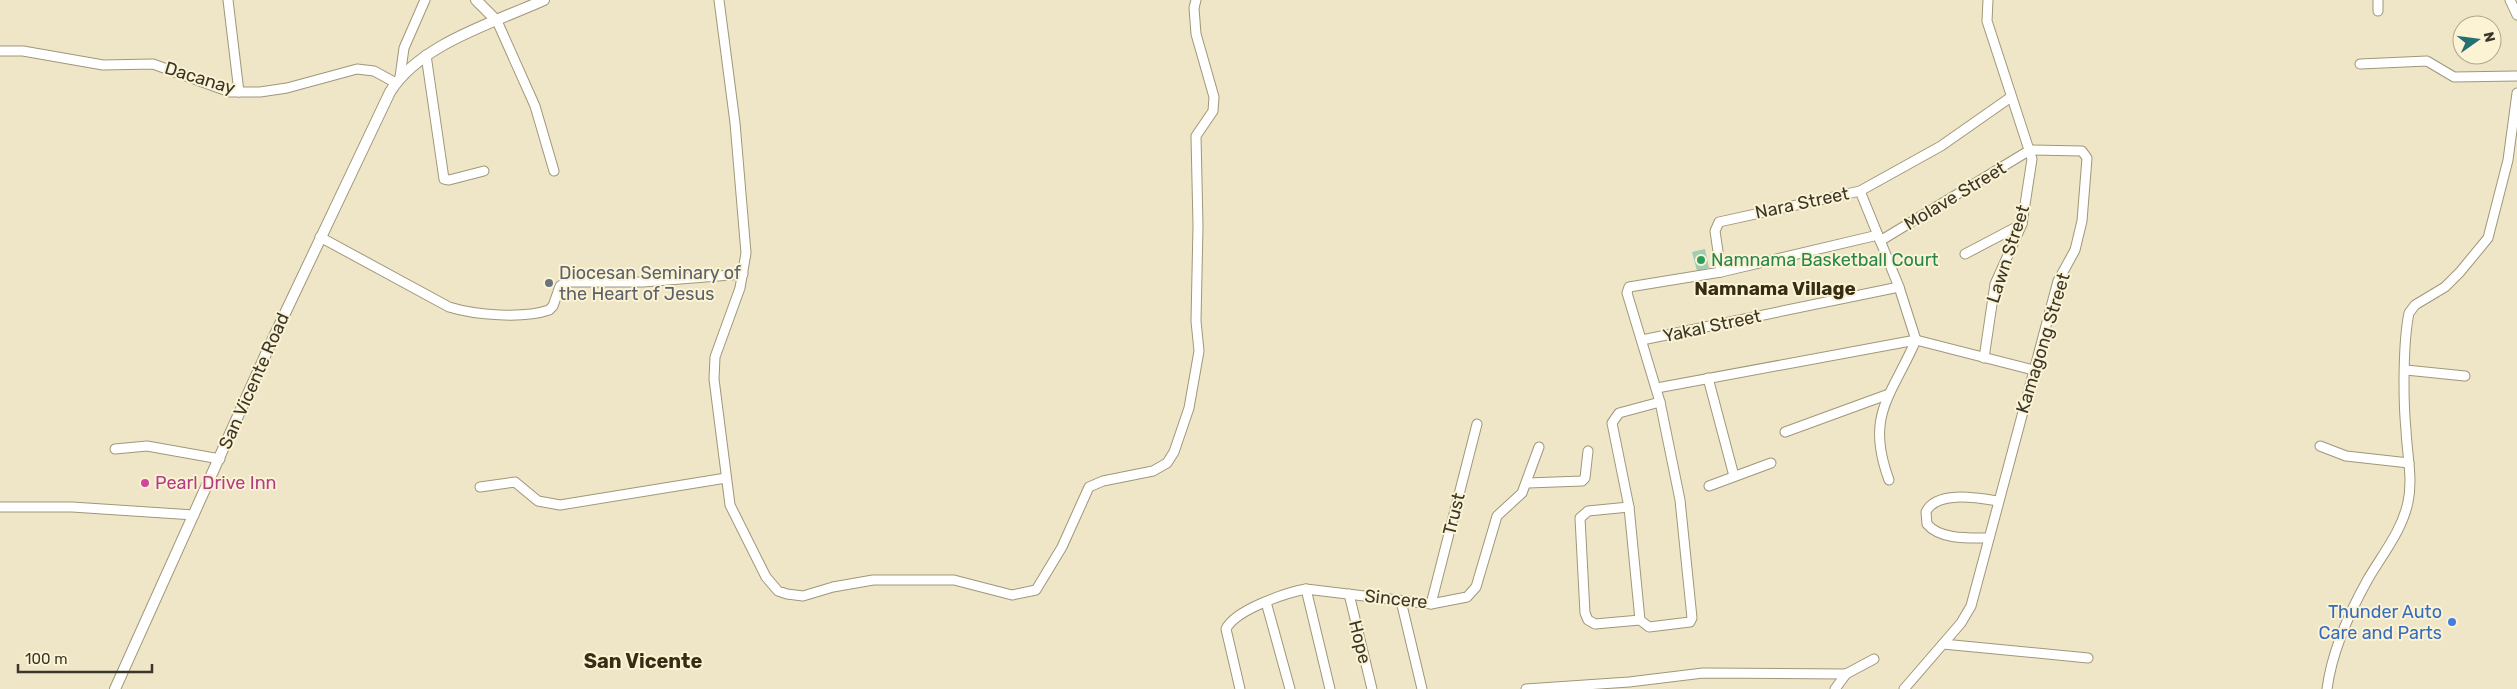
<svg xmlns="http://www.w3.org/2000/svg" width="2517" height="689" font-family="Rubik,sans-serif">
<rect width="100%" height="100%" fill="#efe5c7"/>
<path fill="#a0ccb3" d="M1705 249 1709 268 1697 271 1692 252Z"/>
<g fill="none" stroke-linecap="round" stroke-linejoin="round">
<defs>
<g id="minor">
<path d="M228 0 239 92"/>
<path d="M719 0 735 123 746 253 740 288 715 357 714 379 730 505 766 577 778 591 787 594 803 596 833 587 873 580H954L1012 595 1036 590 1062 547 1089 487 1103 481 1153 471 1167 463 1174 452 1189 408 1199 351 1196 321 1198 226 1196 136 1213 111 1214 97 1196 34 1194 8 1196 0"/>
<path d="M2378 0V11"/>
<path d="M2510 0 2517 15"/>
<path d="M497 21 535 106 554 171"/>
<path d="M0 51H23L103 65 153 64 230 92H260L287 88 357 69 374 71 396 83"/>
<path d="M426 55 444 179 449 180 484 171"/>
<path d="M2360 64 2427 61 2454 77 2517 76"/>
<path d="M400 77 404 48 425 0"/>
<path d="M1860 191 1899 287 1916 340"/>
<path d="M320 237 449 307C475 315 523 319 549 310L553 306 560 286 566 282H643L743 274"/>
<path d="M1880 241 2030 150"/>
<path d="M1965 254 2022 224"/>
<path d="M1721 272 1715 231 1719 222 1860 191 1941 146 2011 97"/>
<path d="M1642 340 1899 287"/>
<path d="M1984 358 1995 284 2022 224 2032 159 1987 21 1988 0"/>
<path d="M2406 370 2465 376"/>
<path d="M1708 378 1734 476"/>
<path d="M1657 388 1916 340 2033 370"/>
<path d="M1785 432 1889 394"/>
<path d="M2320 446 2346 456 2409 463"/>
<path d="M115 449 147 446 220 459"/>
<path d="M1889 480C1865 415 1891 397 1916 340"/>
<path d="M1528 483 1582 481 1585 478 1588 451"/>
<path d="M1709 486 1771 463"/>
<path d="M480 487 515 482 538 501 560 505 726 478"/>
<path d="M0 507H72L194 515"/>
<path d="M1629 507 1588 511 1580 518 1585 613 1588 620 1595 624 1640 620 1649 627 1690 622 1692 618 1680 500 1660 402 1627 293 1629 287 1721 272 1878 235"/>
<path d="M1989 538C1970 538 1940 540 1927 524L1926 512C1936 490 1979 498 1998 501"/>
<path d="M1306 589 1330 689"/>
<path d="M1349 594 1372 689"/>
<path d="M1401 601 1422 689"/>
<path d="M1266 602 1290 689"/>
<path d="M1431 604 1477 424"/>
<path d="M1640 620 1629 507 1612 423 1619 413 1660 402"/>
<path d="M1943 644 2088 658"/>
<path d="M1240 689 1226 629C1235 610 1285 593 1306 589L1431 604 1467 597 1476 587 1497 516 1522 493 1539 447"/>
<path d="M1526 689 1629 682 1703 673 1846 674"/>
<path d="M1835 689 1846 674 1874 659"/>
<path d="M1904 689 1961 623 1971 606 2058 281 2075 250 2082 221 2087 158 2082 151 2030 150"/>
<path d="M2327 689C2332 651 2349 613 2368 579 2382 555 2402 531 2408 502 2413 479 2407 454 2406 430 2403 400 2403 342 2409 313L2415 305 2445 287 2460 272 2488 238 2508 160 2517 93"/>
</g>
<g id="tertiary">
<path d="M476 0 497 21"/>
<path d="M115 689 269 347 390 92C420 44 493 23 544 0"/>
</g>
</defs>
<use href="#minor" stroke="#a0977a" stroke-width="11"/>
<use href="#tertiary" stroke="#a0977a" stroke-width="12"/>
<use href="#minor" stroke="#fff" stroke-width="9"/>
<use href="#tertiary" stroke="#fff" stroke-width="10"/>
</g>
<circle fill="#2e9e5b" stroke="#fcf3d4" stroke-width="2" cx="1701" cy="260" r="5"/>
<circle fill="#6b7280" stroke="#fcf3d4" stroke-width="2" cx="549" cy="283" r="5"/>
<circle fill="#d1479c" stroke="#fcf3d4" stroke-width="2" cx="145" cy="483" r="5"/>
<circle fill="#3f7fe0" stroke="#fcf3d4" stroke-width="2" cx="2452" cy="622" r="5"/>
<g text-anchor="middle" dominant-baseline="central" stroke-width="4" stroke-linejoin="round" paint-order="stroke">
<g font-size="18" fill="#3a362a" stroke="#fcf3d4">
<text transform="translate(200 78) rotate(17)">Dacanay</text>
<text transform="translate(1955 196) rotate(-31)">Molave Street</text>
<text transform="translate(1802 203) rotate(-12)">Nara Street</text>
<text transform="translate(2008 254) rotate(-72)">Lawn Street</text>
<text transform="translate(1712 326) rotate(-12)">Yakal Street</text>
<text transform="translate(2043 343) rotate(-73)">Kamagong Street</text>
<text transform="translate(254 381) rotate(-66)">San Vicente Road</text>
<text transform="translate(1454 514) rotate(-76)">Trust</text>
<text transform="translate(1396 599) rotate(6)">Sincere</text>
<text transform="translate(1360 642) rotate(76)">Hope</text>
</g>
<g font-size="18" fill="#27864d" stroke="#fcf3d4" text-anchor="start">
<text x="1711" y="260">Namnama Basketball Court</text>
</g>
<g font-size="18" fill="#5b616d" stroke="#fcf3d4" text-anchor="start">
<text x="559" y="273">Diocesan Seminary of<tspan x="559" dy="21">the Heart of Jesus</tspan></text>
</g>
<g font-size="18" fill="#b23c85" stroke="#fcf3d4" text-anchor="start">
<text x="155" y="483">Pearl Drive Inn</text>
</g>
<g font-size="18" fill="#366cbe" stroke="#fcf3d4" text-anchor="end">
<text x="2442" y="612">Thunder Auto<tspan x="2442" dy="21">Care and Parts</tspan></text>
</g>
<g font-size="19" font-weight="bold" fill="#352d14" stroke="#fcf3d4">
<text x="1775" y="288">Namnama Village</text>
</g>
<g font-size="20" font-weight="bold" fill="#352d14" stroke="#fcf3d4">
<text x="643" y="661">San Vicente</text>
</g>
</g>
<g transform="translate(2477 40) rotate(76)"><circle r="24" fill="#fcf3d4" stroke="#aea790"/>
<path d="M0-4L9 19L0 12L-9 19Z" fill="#257071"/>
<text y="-8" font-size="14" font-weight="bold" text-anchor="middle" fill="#3a362a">N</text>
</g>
<path d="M18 664v8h134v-8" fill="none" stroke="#3a362a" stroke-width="2.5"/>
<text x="25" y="664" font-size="15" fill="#3a362a" stroke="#fcf3d4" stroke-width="4" paint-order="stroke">100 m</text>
</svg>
